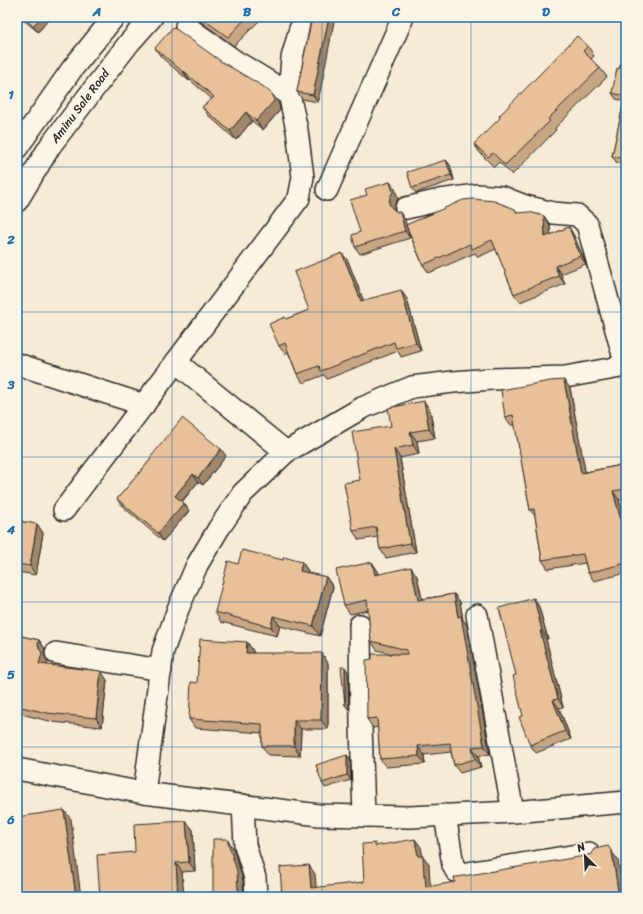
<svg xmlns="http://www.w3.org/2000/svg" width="643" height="914" font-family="Sriracha,sans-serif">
<rect width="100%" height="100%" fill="#f8ebd6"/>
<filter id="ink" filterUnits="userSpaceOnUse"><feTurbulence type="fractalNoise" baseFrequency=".025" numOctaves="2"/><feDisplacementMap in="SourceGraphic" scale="8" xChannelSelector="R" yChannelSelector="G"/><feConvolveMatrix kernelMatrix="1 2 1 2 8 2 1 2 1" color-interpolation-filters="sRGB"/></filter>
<g filter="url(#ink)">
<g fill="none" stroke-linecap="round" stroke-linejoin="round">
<defs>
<g id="minor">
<path d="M186 26 235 61 289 94"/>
<path d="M17 148 72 69 114 17"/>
<path d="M327 190 403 17"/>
<path d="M17 201 50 146 129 43 152 17"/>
<path d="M406 208 440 200 477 195 502 197 525 206 553 213 577 215 587 224 626 366"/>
<path d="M176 362 286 452"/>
<path d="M17 364 144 405"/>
<path d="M64 510 176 362 299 198 303 177 297 130 289 94 292 58 300 29 308 17"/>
<path d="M477 615 513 812"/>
<path d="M360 625 361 726 364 816"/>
<path d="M56 653 161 670"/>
<path d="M17 769 144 793 319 815 410 817 513 812 626 802"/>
<path d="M144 793 163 651 178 609 197 565 219 528 243 493 286 452 362 408 412 387 453 382 492 379 565 377 626 366"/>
<path d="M243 805 245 845 255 878 256 897"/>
<path d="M445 815 453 865 456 871 461 874 589 853"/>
</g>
</defs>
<use href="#minor" stroke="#2b2b2b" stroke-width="24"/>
<use href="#minor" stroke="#fcf5e5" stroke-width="21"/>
</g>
<g fill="#c8a683" stroke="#2b2b2b">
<path d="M20 17H51L38 32Z"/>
<path d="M197 17H263L234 46 201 22Z"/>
<path d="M311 19 318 102 302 99 297 92Z"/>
<path d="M588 46 594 56 591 59 600 68 607 77 555 128 556 130 512 175 499 162 494 167 480 153 474 144Z"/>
<path d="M155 48 279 104 280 110 263 130 252 121 236 140 209 116 202 107 212 99 190 80 189 81 161 57Z"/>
<path d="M626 50V164L617 163 612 156 624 101 616 99 612 93 619 69Z"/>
<path d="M446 160 450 165 454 180 416 193 412 188Z"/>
<path d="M390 182 395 189 398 199 395 204 394 211 405 220 406 225 515 209 518 213 544 216 550 225V235L569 227 574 236 586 264 561 274 565 284 520 302 514 294 496 249 478 257 475 253 429 273 423 265 407 228 410 238 360 254 355 247 360 232 367 195Z"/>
<path d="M348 261 363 301 407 299 421 351 401 357 398 351 327 379 324 375 303 383 297 374 288 352 285 354 279 346 285 317 286 319 309 310Z"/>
<path d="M570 388 585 472 622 465 626 471V499L619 500 626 525V573L594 581 588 573 585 563 548 569 542 560 535 516 530 510 515 425H511L505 417Z"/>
<path d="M430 410 435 438 417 441 419 454 400 458 416 552 386 558 380 549 378 537 359 540 353 531 360 480 391 426Z"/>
<path d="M226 456 203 485 198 482 182 502 184 503 189 511 163 541 122 506 117 499 151 459 150 458Z"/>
<path d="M17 521 37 524 43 533 36 575 17 572Z"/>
<path d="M283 560 302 562 308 571V573L326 577 333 587 320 636 280 626 277 636 221 622 215 612 238 564Z"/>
<path d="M378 571 379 574 417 576 422 599 454 594 460 602 463 620 467 625 490 754 478 756 481 767 460 773 454 765 451 752 424 755 425 764 386 767 380 759 378 727 373 728 367 719 372 659 393 654 377 650 371 641 368 610 350 614 344 605Z"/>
<path d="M534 598 539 607 548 639H546L563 707 559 708 571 739 536 753 530 745 516 675Z"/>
<path d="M17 635 39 640 45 649 44 651 45 657 48 662 47 665 107 680 102 727 53 722 17 713Z"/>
<path d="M247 642 253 651V653L328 663V729H301L300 756 268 755 262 746V733L195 728 189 719 197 683Z"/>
<path d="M347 755 350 759 351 780 325 788 322 783Z"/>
<path d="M186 821 193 830 195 871 182 872 183 895 100 897 135 852Z"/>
</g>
<g fill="#a2876a" stroke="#2b2b2b">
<path d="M41 17H51L38 32 33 26Z"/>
<path d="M329 17H335L318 102 313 95Z"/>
<path d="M184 71 190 80 189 81 183 72Z"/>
<path d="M273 95 279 104 280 110 263 130 256 121Z"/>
<path d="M246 112 252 121 236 140 230 131Z"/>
<path d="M446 160 450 165 454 180 451 175Z"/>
<path d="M390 182 395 189 398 199 395 204 394 211 393 209 389 204Z"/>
<path d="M400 212 405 220 410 238 405 231Z"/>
<path d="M544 216 550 225 551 245 545 237Z"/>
<path d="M569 227 574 236 586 264 580 256Z"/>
<path d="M342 253 348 261 367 309 361 301Z"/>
<path d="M555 266 561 274 565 284 559 276Z"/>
<path d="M401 290 407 299 421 351 416 343Z"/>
<path d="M564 380 570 388 587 481 581 473Z"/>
<path d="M424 401 430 410 435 438 429 429Z"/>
<path d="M410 432 417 441 419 454 413 445Z"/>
<path d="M221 449 226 456 203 485 198 478Z"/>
<path d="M394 449 400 458 416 552 410 543Z"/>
<path d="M622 465 626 471V488Z"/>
<path d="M193 474 198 482 180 503 175 496Z"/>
<path d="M613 491 619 500 626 525V539Z"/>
<path d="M184 503 189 511 163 541 158 533Z"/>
<path d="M37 524 43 533 36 575 30 566Z"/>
<path d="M302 562 308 571 306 580 300 571Z"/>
<path d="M372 562 378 571 381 584 375 575Z"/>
<path d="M411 567 417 576 424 608 418 600Z"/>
<path d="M326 577 333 587 320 636 313 626Z"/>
<path d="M454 594 460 602 463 620 467 625 490 754 484 746 458 617Z"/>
<path d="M534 598 539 607 548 639 542 631Z"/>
<path d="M273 616 280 626 277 636 271 627Z"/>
<path d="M540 631 546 639 563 707 558 699Z"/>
<path d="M39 640 45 649 44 651 45 657 48 662 45 673 39 664 38 643Z"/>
<path d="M247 642 253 651 252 663 246 653Z"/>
<path d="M322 653 328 663V729L321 720Z"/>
<path d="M345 667 348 672 349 710 345 705Z"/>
<path d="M101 671 107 680 102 727 96 718Z"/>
<path d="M553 700 559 708 571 739 565 731Z"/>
<path d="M294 720 301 729 300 756 294 746Z"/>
<path d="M418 746 424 755 425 764 419 756Z"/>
<path d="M472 747 478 756 481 767 475 759Z"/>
<path d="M347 755 350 759 351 780 347 775Z"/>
<path d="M64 810 71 819 81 897H76Z"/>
<path d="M186 821 193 830 195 871 189 862Z"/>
<path d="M227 839 233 848 243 880 244 897H241L240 894 238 889Z"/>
<path d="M415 839 421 847 423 857V856L429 864 430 882 431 884 432 895 426 887 424 876 418 856Z"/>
<path d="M612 852 618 860 624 897H619Z"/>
<path d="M176 863 182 872 184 897 178 895Z"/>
<path d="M309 865 315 874 317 897 311 888Z"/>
</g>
<g fill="#e8c198" stroke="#2b2b2b">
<path d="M23 17H41L33 26Z"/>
<path d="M200 17H247L228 37Z"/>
<path d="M312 17H329L313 95 297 92V91Z"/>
<path d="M173 27 222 62 264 87 273 95 274 101 256 121 246 112 230 131 202 107 214 97 184 71 183 72 155 48Z"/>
<path d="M577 36 588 46 583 51 600 68 548 119 550 121 505 165 493 153 488 157 474 144 500 118 499 116Z"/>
<path d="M626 50V159L612 156 625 96 612 93 617 68 619 69Z"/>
<path d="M446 160 451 175 412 188 407 172Z"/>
<path d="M390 182 393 192 390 197 389 204 393 209 397 212H400L405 231 355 247 352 235 360 232 350 200 367 195 365 189Z"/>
<path d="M472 199 494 201 515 209 517 213 529 212 544 216 545 237 569 227 580 256 555 266 559 276 514 294 492 240 472 249 470 244 423 265 406 225 463 200Z"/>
<path d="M342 253 361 301 401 290 416 343 396 348 394 342 321 371 319 366 297 374 285 343 279 346 269 324 285 317 286 319 309 310 294 272Z"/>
<path d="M564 380 581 473 622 465 626 488V489L613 491 626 539V563L588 573 583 554 542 560 534 509 530 510 513 415 505 417 501 390 550 381Z"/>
<path d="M424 401 429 429 410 432 413 445 394 449 410 543 380 549 376 527 353 531 344 483 360 480 352 432 391 426 388 408Z"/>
<path d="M182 418 221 449 198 478 193 474 175 496 184 503 158 533 117 499 151 459 150 458Z"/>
<path d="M17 521 37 524 30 566 17 564Z"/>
<path d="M242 550 283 560 284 557 302 562 300 571 326 577 313 626 273 616 271 627 215 612 228 561 238 564Z"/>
<path d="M372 562 375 575 411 567 418 600 454 594 458 617 461 616 484 746 472 747 475 759 454 765 451 751 450 743 418 746 419 756 380 759 377 718 367 719 366 660 372 659V654H407V650L371 641 367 600 344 605 336 570Z"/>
<path d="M534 598 542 631H540L558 699 553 700 565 731 530 745 519 717 523 716 513 676 516 675 499 608Z"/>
<path d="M17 635 39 640 38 643 39 648 42 653 39 664 101 671 96 718 47 713 17 706Z"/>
<path d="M200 639 247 642 246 653H322L321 720H294V746H262V724L189 719 191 682 197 683Z"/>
<path d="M341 667H345V705Z"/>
<path d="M347 755V775L322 783 316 765Z"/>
<path d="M64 810 76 897H18L17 890V817Z"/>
<path d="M186 821 189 862 176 863 178 895H185V897H100L97 855 135 852 134 824Z"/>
<path d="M213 839H227L237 871 238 889 240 894 242 897H213Z"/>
<path d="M415 839 418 856H423L424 876 425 875 426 887 455 882 454 877H457L585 856 591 854 594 849 608 846 612 852 619 897H282L280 867 309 865 311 888 364 882 362 844 375 843V846Z"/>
</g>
</g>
<path fill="none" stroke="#1f6fb2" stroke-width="1" stroke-opacity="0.55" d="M172 17V897M322 17V897M471 17V897M17 167H626M17 312H626M17 457H626M17 602H626M17 747H626"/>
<g text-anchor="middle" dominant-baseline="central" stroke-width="3.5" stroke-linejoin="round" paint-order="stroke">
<g font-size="12" fill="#2b2b2b" stroke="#fcf5e5">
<text transform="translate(80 106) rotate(-53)">Aminu Sale Road</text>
</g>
</g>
<rect width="643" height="914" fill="none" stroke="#fcf5e5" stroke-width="44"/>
<g transform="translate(585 856) rotate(336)" stroke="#fcf5e5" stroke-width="3" paint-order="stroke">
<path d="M0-3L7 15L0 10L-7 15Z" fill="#2b2b2b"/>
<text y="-6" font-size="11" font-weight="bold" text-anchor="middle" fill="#2b2b2b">N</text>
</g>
<rect x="22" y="22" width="599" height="870" fill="none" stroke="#1f6fb2" stroke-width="1.5"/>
<g font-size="13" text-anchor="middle" font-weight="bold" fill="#1f6fb2">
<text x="97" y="16">A</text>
<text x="247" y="16">B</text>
<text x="396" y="16">C</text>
<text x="546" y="16">D</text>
<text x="11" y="99">1</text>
<text x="11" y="244">2</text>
<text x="11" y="389">3</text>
<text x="11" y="534">4</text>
<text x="11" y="679">5</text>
<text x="11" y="824">6</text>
</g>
</svg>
